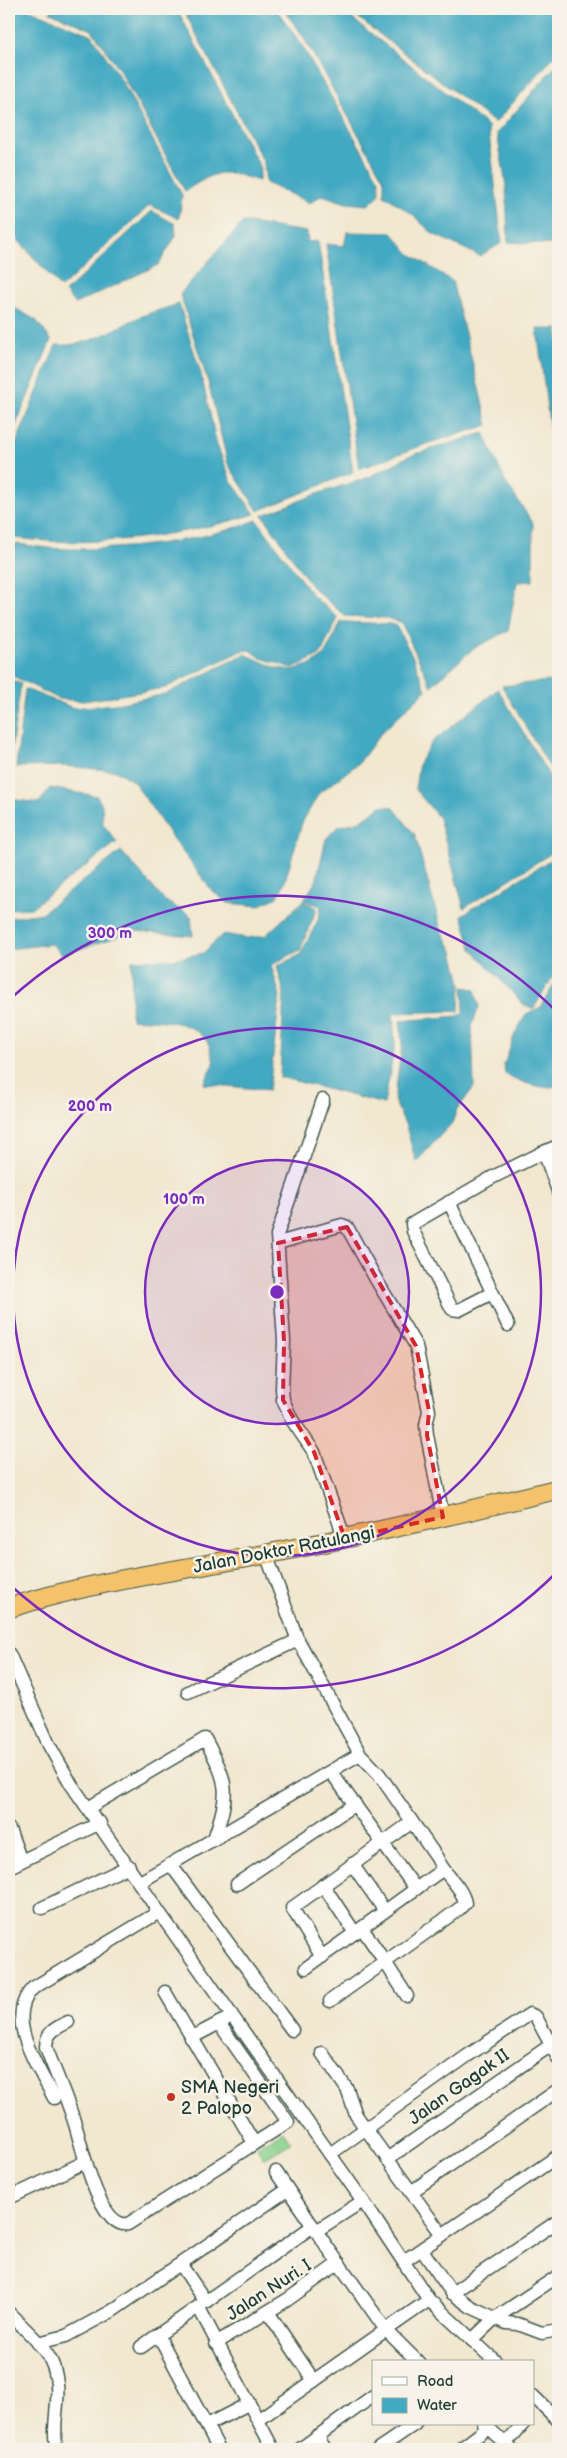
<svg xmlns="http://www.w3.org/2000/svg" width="567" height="2458" font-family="'Balsamiq Sans',sans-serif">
<rect width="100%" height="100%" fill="#f7f3e8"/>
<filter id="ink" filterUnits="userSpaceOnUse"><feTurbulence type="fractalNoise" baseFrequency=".02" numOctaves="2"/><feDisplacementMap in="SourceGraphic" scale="10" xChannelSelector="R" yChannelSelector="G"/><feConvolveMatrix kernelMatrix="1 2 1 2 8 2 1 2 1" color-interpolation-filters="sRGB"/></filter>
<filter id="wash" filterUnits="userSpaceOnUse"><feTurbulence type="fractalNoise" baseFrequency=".0096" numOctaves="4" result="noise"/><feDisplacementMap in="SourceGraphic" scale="20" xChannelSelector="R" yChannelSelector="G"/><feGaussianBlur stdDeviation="1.12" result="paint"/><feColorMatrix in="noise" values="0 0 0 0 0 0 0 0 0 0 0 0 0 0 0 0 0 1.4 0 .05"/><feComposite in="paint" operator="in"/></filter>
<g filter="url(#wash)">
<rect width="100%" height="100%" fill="#f2e7cf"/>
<path fill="#86d08c" stroke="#528660" d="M283 2131 291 2143 264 2159 256 2147Z"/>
<g fill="#42a9c2" stroke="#30737b">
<path d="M9 9H28L92 35 123 83 182 195 179 219 150 205 61 288 9 230Z"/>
<path d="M54 9H177L260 167 259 181C220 169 220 169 185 191L120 71 92 30 50 12Z"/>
<path d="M183 9H276L301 44 379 180V195L368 205 346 203 322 195 310 203 266 183 264 163Z"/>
<path d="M283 9H340L488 126 502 243 480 256 433 234 412 214 384 195V180L301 33Z"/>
<path d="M347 9H558V52L495 123Z"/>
<path d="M558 63V245L508 242 506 185 497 133Z"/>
<path d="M152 211 175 224 176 236 158 265 75 304 65 292Z"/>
<path d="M243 222 307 232 308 242 318 241 353 472 258 511 228 464 208 382 180 294Z"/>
<path d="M347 232 392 233 409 253 452 281 488 425 426 444 359 469 326 244 344 246Z"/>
<path d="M179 304 201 374 217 445 231 481 255 514C180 537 86 549 9 537V461L56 345C90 347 112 329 142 316 154 311 167 308 179 304Z"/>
<path d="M11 306 36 320 51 340 9 442V311Z"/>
<path d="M537 329H558V445L549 423Z"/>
<path d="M484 433 506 483 533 523V581L517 582 508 631 474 648 431 686 401 622 386 618 345 616 312 587 263 515 317 494 369 477 409 456Z"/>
<path d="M257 520 313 596 338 618 320 655 292 668 261 658 250 650 241 651 165 688 84 701 59 699 9 674V543C28 545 47 549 66 549 127 550 200 542 257 520Z"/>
<path d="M341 622 395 624 412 655 426 690 381 733 359 763 319 793 302 823 285 881 278 897 258 906 228 903 213 892 173 839 134 782 117 771 63 766 16 767 25 689 74 708 116 704 166 694 245 654 276 668 292 670 312 664 324 656Z"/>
<path d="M9 679 21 684 9 763Z"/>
<path d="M549 681 558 684V781L502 686Z"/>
<path d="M498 689 558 791V849L464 908 439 818 415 789 419 763 432 742Z"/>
<path d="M50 788 97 796 102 805 103 824 117 842 31 908 9 909V799L39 803Z"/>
<path d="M381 806 393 807 415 835 441 929 453 951 461 983 459 1011 393 1013 395 1045 384 1104 280 1077 284 993 277 966 300 955 319 918 321 906 304 900 316 881 326 839 337 827 360 821Z"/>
<path d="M121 851 164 900 191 916 193 936 134 931 62 955 52 944 9 949V918L42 913Z"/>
<path d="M558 855V968L534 1008 525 1006 472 949 462 915Z"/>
<path d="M303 901 317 908 300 950 271 965 280 996 269 1090 204 1084 214 1062C212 1057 211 1048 208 1043 193 1018 157 1021 131 1019L132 960 174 959 203 953 223 934 247 938 265 936Z"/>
<path d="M558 977V1085C543 1092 519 1081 505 1074L504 1065 514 1036 526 1014 541 1007Z"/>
<path d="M463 987 475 989 479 1007 472 1025 474 1087 457 1110 452 1123 416 1162 406 1126 394 1100 402 1046 400 1021 458 1016 464 1012Z"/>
</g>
</g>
<g filter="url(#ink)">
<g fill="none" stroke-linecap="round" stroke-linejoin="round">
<defs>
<g id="minor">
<path d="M323 1100 277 1235 284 1341 282 1389 283 1400 292 1420 314 1452 345 1539"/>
<path d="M558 1146 544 1152 558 1191"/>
<path d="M449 1202 508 1325"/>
<path d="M278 1243 342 1225 347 1227 377 1281 416 1346 429 1411 426 1425 427 1435 443 1517"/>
<path d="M492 1293 459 1310 452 1309 413 1231 412 1224 493 1177 544 1152"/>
<path d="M9 1654 49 1745 71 1784 159 1912 363 2201 429 2300 496 2362"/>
<path d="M188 1692 298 1640"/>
<path d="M360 1754 379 1774 437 1858C444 1875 462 1886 465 1903L459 1909 385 1962 407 1996"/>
<path d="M331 1772 416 1889"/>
<path d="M88 1808 205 1739C229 1784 230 1791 214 1839"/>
<path d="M9 1829 21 1861"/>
<path d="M352 1864 385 1911"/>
<path d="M171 1865 292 2030"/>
<path d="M9 1867 100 1823"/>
<path d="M140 1882 360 1754 297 1638 266 1554"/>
<path d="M237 1884 355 1804"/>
<path d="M323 1885 355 1933"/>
<path d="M42 1908 129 1866"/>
<path d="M322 1957 292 1908 412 1822"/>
<path d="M306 1968 442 1870"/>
<path d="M165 1992 254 2143"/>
<path d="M330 2001 385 1962 362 1928"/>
<path d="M68 2022C56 2028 46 2032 46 2047 56 2075 69 2102 77 2131 83 2151 100 2229 128 2224L288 2122 219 2023"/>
<path d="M191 2038 225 2020"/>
<path d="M322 2053 347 2089 356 2115 442 2235"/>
<path d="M54 2098C39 2068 3 2019 33 1988L159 1912"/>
<path d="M330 2154 467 2056 530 2014 536 2017 558 2058"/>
<path d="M387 2159 551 2045"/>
<path d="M276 2172 316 2231"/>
<path d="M411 2192 558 2090"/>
<path d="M9 2198 85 2162"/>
<path d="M422 2250 452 2293 558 2221"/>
<path d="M404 2261 558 2156"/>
<path d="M181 2265 206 2302"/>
<path d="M452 2293 471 2307 506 2323 518 2324 542 2333 558 2330"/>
<path d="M199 2308 273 2449"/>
<path d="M268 2312 314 2381"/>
<path d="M9 2313C39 2344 61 2356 57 2403 56 2418 53 2435 57 2449"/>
<path d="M158 2335 219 2449"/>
<path d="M472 2340 494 2319 558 2276"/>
<path d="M38 2343 66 2336 112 2311 287 2190"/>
<path d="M216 2343 287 2300 339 2263"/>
<path d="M141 2347 313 2226"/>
<path d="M418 2362 386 2330 429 2300"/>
<path d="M533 2396 558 2420"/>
<path d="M258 2420 386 2330 316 2231 363 2201"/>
<path d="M484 2424 511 2449"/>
<path d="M207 2425 248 2404"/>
<path d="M317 2436 325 2449"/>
<path d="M505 2444 523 2424"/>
<path d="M300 2449 373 2396"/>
<path d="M378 2449 415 2424"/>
<path d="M460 2449 488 2428"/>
</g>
<path id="highway" d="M9 1608C93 1581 181 1570 267 1554 365 1535 462 1513 558 1489"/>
</defs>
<use href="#minor" stroke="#3f564b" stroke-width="15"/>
<use href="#highway" stroke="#3f564b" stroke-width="21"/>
<use href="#minor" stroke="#fff" stroke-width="12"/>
<use href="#highway" stroke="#f4c26a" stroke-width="19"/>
</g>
</g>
<path fill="#d62828" fill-opacity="0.2" stroke="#d62828" stroke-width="4" stroke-dasharray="10 6" stroke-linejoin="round" d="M347 1227 416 1346 429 1411 427 1435 443 1517 345 1539 314 1452 283 1400 284 1341 278 1243Z"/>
<circle cx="277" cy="1292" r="132" fill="#7b2cbf" fill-opacity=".12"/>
<g fill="none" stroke="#7b2cbf" stroke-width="2.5">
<circle cx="277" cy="1292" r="132"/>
<circle cx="277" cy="1292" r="264"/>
<path d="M557 1572A396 396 0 0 1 9 1584M9 1000A396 396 0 0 1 557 1012"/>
</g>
<circle fill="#c8321e" stroke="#f7f3e8" stroke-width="2" cx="171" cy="2097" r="5"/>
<g text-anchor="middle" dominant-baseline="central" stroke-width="5" stroke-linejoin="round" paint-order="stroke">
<g font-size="18" fill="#1f3d34" stroke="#f7f3e8">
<text transform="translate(284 1550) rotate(-11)">Jalan Doktor Ratulangi</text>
<text transform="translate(459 2087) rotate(-35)">Jalan Gagak II</text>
<text transform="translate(269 2290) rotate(-33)">Jalan Nuri. I</text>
</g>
<g font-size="18" fill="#1f3d34" stroke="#f7f3e8" text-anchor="start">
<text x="181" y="2087">SMA Negeri<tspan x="181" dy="21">2 Palopo</tspan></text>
</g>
</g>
<circle cx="277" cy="1292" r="8" fill="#7b2cbf" stroke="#f7f3e8" stroke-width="2.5"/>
<g font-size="15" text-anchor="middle" font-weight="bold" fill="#7b2cbf" stroke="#f7f3e8" stroke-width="5" stroke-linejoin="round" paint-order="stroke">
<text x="110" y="938">300 m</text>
<text x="90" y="1111">200 m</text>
<text x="184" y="1204">100 m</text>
</g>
<rect width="567" height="2458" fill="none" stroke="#f7f3e8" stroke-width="30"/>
<rect x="372" y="2360" width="162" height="65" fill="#f7f3e8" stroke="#a1aaa0"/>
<rect x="382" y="2377" width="25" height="8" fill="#ffffff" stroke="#a1aaa0"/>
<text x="417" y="2386" font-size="15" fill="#1f3d34">Road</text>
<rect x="382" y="2398" width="25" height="15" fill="#42a9c2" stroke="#a1aaa0"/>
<text x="417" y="2410" font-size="15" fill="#1f3d34">Water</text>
</svg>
